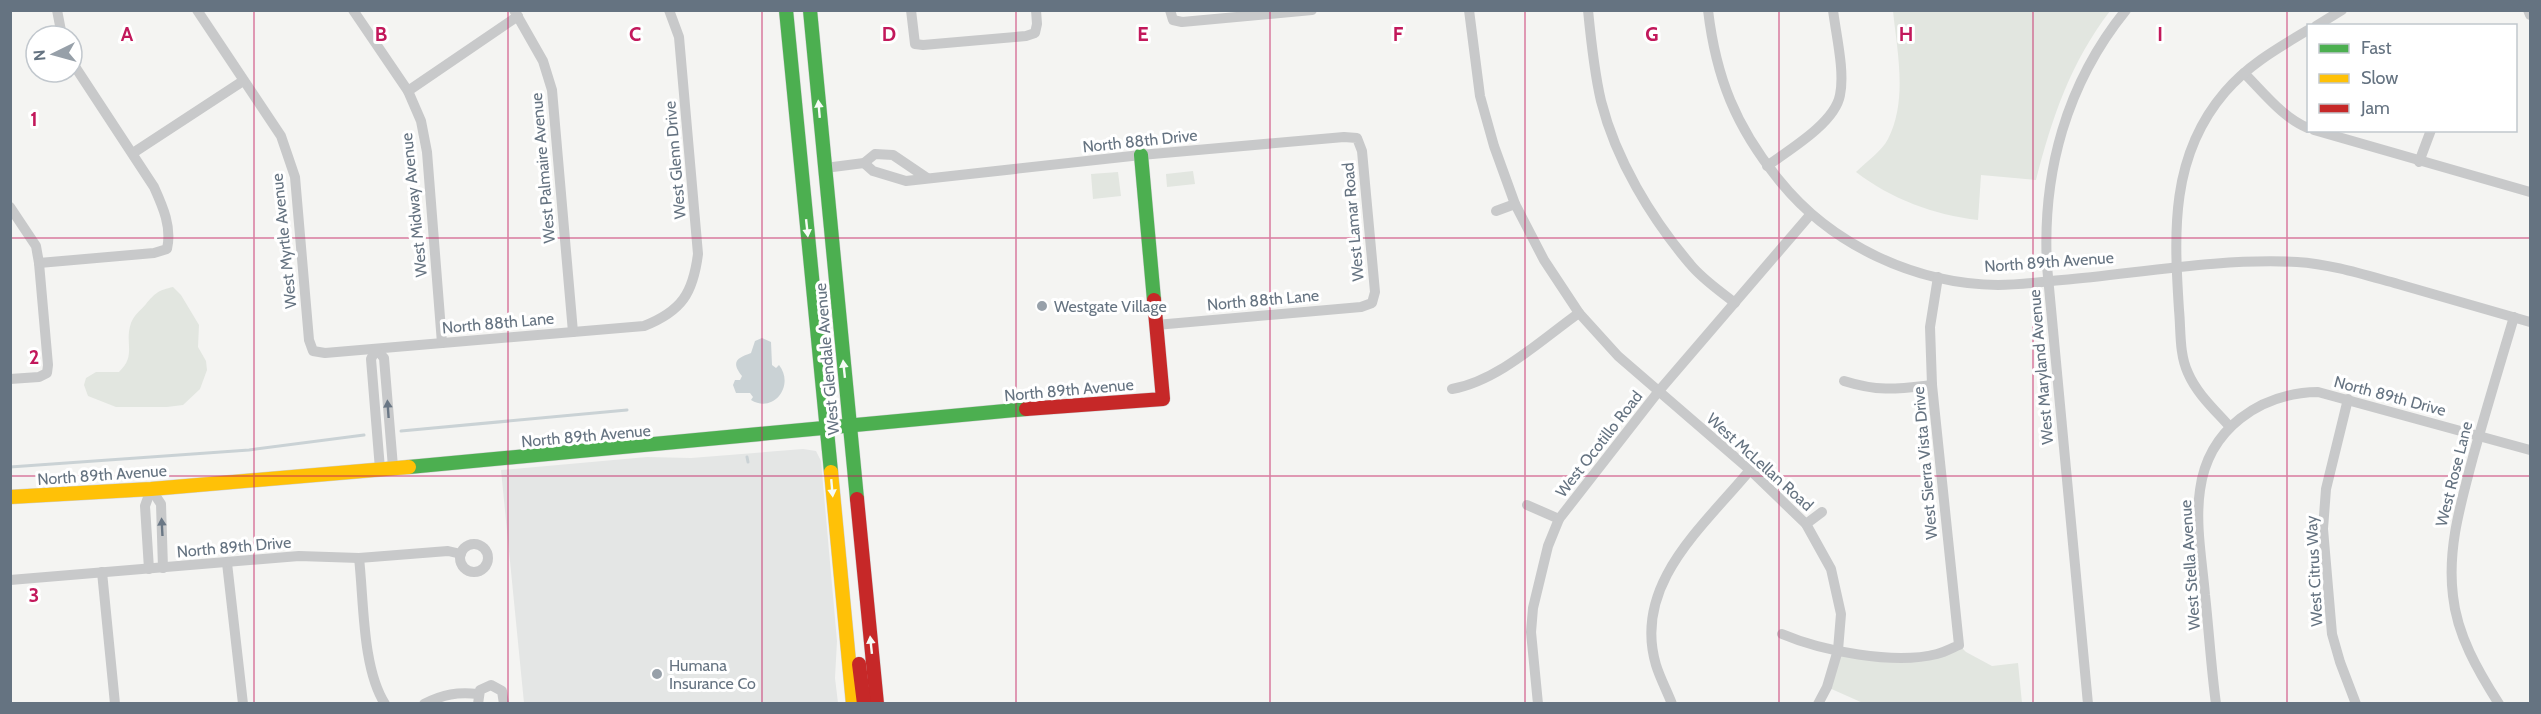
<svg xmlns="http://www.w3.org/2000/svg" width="2541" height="714" font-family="Cabin,sans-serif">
<rect width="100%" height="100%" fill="#f4f4f2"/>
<path fill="#e4e6e5" d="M803 449 816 451 821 461 837 641 835 678 838 703H524L501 470 647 457 691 458Z"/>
<g fill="#e2e6e0">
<path d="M1893 11H2110C2071 62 2052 117 2036 180L1981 175 1978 220C1934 215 1891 199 1856 172 1866 162 1882 151 1888 139 1908 100 1897 51 1893 11Z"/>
<path d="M1193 171 1195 184 1167 187 1166 174Z"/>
<path d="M1118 172 1121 196 1093 199 1091 174Z"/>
<path d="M173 287 181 295 199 325 198 347 206 361 207 370 200 389 183 405 167 407H116L88 396 84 385 86 378 96 372H119C137 355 124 343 131 323 134 315 141 310 146 304 155 293 159 290 173 287Z"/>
<path d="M1959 645 1966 652 1992 666 2018 663 2022 703H1863L1827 687 1838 650 1894 658Z"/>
</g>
<path fill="#cad2d5" d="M762 338 771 342 772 365 776 368 779 365C795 385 774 414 751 400L753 397 750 393H736L733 385 735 380H740L742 376C730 361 738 358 751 353L755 341Z"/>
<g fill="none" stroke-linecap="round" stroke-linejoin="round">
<g stroke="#cad2d5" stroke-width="3">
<path d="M401 431 627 410"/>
<path d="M747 457 748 462"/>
<path d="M10 467 249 450 364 435"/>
</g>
<defs>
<g id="fast">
<path d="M786 10 831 472"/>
<path d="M810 10 857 499"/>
<path d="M1141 155 1154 300"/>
<path d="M409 467 1026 409"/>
</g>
<g id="slow">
<path d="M831 472 853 704"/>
<path d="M10 497 151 489 409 467"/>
</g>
<g id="jam">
<path d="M1026 409 1163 399 1154 300"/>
<path d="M857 499 877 704"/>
<path d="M859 664 864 704"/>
</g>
</defs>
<use href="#fast" stroke="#d0d1d2" stroke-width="15"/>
<use href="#slow" stroke="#d0d1d2" stroke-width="15"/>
<use href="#jam" stroke="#d0d1d2" stroke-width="15"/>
<g stroke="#c8c9ca" stroke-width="10">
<path d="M57 10 62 36"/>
<path d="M197 10 281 136 295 177 309 340 313 351 325 353 644 326C682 311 693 293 698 254L679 37 669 10"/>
<path d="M353 10 408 91 421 121 427 152 442 343"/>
<path d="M514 10 543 61 552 90 573 332"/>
<path d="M911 10 915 44 923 45 1026 36 1035 33 1037 24 1036 10"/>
<path d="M1170 10 1173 20 1182 22 1312 10"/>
<path d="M1469 10 1480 96 1494 146 1515 204 1544 260 1579 313 1618 356 1750 470 1806 524 1831 569 1841 614 1838 650 1827 687 1818 704"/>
<path d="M1588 10C1591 41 1594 71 1601 101 1616 160 1651 218 1690 264 1702 279 1720 291 1735 303"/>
<path d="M1708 10C1716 78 1736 127 1779 180 1831 245 1915 284 1998 285 2019 285 2041 282 2062 280 2140 273 2219 258 2297 262 2331 264 2365 275 2398 284 2442 297 2486 309 2530 322"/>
<path d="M2528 10 2530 15"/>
<path d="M2316 26 2342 10"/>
<path d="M2244 73C2263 92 2283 118 2308 128"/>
<path d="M408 91 518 16"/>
<path d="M2314 130 2530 192"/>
<path d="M133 153 243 81"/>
<path d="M2419 162 2431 130"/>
<path d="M864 163 873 171 906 181 1141 155 1344 137 1357 138 1362 151 1375 292 1372 303 1361 307 1156 325"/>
<path d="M1767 166C1789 150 1835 123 1840 95 1845 71 1836 35 1833 10"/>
<path d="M825 168 864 163 875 154 893 155 927 178"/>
<path d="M10 207 36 246 39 263 48 365 47 373 39 377 10 379"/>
<path d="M1496 211 1515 204"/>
<path d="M39 263 154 253 167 249C172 227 163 207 154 187L72 62"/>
<path d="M376 349 384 358 393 467"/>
<path d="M376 349 371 359 380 469"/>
<path d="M1844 381C1879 392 1897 389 1932 385"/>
<path d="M1452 389C1498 381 1541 340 1579 313"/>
<path d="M2348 399 2326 489 2323 529 2332 634 2340 662 2356 704"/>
<path d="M2230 427C2215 410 2197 394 2188 373 2179 354 2181 330 2179 310 2174 232 2170 156 2225 92 2248 65 2278 48 2308 30"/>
<path d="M151 489 161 504 163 568"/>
<path d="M1527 505 1559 519"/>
<path d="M1806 524 1822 512"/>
<circle cx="474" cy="558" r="14"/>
<path d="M359 558C364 601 362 668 385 704"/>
<path d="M227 563 243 704"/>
<path d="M149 569 145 506 151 489"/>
<path d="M102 572 115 704"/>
<path d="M10 580 299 556 359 558 448 551 461 554"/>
<path d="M1782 634C1822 651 1894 665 1937 654 1945 652 1952 648 1959 645L1932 385 1930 327 1938 277"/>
<path d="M424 704C444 694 457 692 478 694"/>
<path d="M478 704 480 690 491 685 502 691 504 704"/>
<path d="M1538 704 1531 632 1533 608 1548 546 1559 519 1658 392 1810 215"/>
<path d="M1672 704C1667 691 1660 678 1656 665 1632 584 1704 526 1750 470"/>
<path d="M2088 704 2047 266C2042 173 2066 84 2126 10"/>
<path d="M2216 704C2211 667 2209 631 2205 595 2202 560 2195 524 2200 490 2208 429 2260 393 2318 392L2530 450"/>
<path d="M2499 704C2478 671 2457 635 2453 596 2447 548 2461 503 2473 457 2486 410 2500 364 2514 317"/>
</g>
<use href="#fast" stroke="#4caf50" stroke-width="14"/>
<use href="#slow" stroke="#ffc107" stroke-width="14"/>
<use href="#jam" stroke="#c62828" stroke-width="14"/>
</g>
<defs><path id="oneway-solid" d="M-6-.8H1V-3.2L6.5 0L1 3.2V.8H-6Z" transform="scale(1.5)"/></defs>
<g fill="#f6fbf6">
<use href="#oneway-solid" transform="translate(819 109) rotate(-95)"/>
<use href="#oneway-solid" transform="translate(807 228) rotate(84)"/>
<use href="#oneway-solid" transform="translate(844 369) rotate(-96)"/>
<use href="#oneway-solid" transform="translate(832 488) rotate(85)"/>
<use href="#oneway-solid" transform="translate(871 645) rotate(-96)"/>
</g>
<g fill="#6a7785">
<use href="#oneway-solid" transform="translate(388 409) rotate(-94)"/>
<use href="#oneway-solid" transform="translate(162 527) rotate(-93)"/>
</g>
<path fill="none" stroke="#c2185b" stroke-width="1.5" stroke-opacity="0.55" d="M254 10V704M508 10V704M762 10V704M1016 10V704M1270 10V704M1525 10V704M1779 10V704M2033 10V704M2287 10V704M10 238H2530M10 476H2530"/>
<g fill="#97a0a9" stroke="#fff" stroke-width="2">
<circle cx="1042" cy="306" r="6"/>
<circle cx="657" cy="674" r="6"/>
</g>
<g text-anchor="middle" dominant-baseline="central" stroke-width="6" stroke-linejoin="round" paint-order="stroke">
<g font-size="16" fill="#657381" stroke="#fff">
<text transform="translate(1140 141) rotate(-6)">North 88th Drive</text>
<text transform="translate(675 160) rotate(-95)">West Glenn Drive</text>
<text transform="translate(543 168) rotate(-95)">West Palmaire Avenue</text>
<text transform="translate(414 205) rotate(-96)">West Midway Avenue</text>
<text transform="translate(1353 222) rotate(-95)">West Lamar Road</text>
<text transform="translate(284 241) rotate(-96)">West Myrtle Avenue</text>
<text transform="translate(2049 262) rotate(-4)">North 89th Avenue</text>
<text transform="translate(1263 300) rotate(-5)">North 88th Lane</text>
<text transform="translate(498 323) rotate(-5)">North 88th Lane</text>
<text transform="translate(827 359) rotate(-95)">West Glendale Avenue</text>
<text transform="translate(2041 367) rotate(-95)">West Maryland Avenue</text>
<text transform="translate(1069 390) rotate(-5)">North 89th Avenue</text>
<text transform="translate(2390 396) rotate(15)">North 89th Drive</text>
<text transform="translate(586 436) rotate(-5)">North 89th Avenue</text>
<text transform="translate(1599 444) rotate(-52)">West Ocotillo Road</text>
<text transform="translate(1760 462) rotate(42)">West McLellan Road</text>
<text transform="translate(1925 463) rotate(-95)">West Sierra Vista Drive</text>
<text transform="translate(2454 474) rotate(-76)">West Rose Lane</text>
<text transform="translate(102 475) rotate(-4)">North 89th Avenue</text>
<text transform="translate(234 547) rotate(-5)">North 89th Drive</text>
<text transform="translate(2190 565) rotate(-94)">West Stella Avenue</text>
<text transform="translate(2314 571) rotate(-93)">West Citrus Way</text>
</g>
<g font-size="16" fill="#657381" stroke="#fff" text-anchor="start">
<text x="1054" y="306">Westgate Village</text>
<text x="669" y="665">Humana<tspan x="669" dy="18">Insurance Co</tspan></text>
</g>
</g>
<g font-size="20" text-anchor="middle" font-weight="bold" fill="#c2185b" stroke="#fff" stroke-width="6" stroke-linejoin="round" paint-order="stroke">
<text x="127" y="41">A</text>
<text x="381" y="41">B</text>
<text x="635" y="41">C</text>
<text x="889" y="41">D</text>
<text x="1143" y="41">E</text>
<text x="1398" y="41">F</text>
<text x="1652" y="41">G</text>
<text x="1906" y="41">H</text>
<text x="2160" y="41">I</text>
<text x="34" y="126">1</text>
<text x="34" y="364">2</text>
<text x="34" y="602">3</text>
</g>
<rect width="2541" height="714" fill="none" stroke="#657381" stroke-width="24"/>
<rect x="2307" y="24" width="210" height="108" fill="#ffffff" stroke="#c1c7cd" stroke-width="1.5"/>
<rect x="2319" y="44" width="30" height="9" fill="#4caf50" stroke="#c1c7cd" stroke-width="1.5"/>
<text x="2361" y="54" font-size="18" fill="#657381">Fast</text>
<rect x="2319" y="74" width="30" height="9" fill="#ffc107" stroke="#c1c7cd" stroke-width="1.5"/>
<text x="2361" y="84" font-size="18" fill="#657381">Slow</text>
<rect x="2319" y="104" width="30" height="9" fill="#c62828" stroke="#c1c7cd" stroke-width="1.5"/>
<text x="2361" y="114" font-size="18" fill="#657381">Jam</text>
<g transform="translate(54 54) rotate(265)"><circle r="28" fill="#ffffff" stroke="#c1c7cd" stroke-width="1.5"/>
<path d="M0-4.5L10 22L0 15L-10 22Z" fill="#97a0a9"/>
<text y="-9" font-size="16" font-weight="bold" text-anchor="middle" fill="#657381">N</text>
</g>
</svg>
